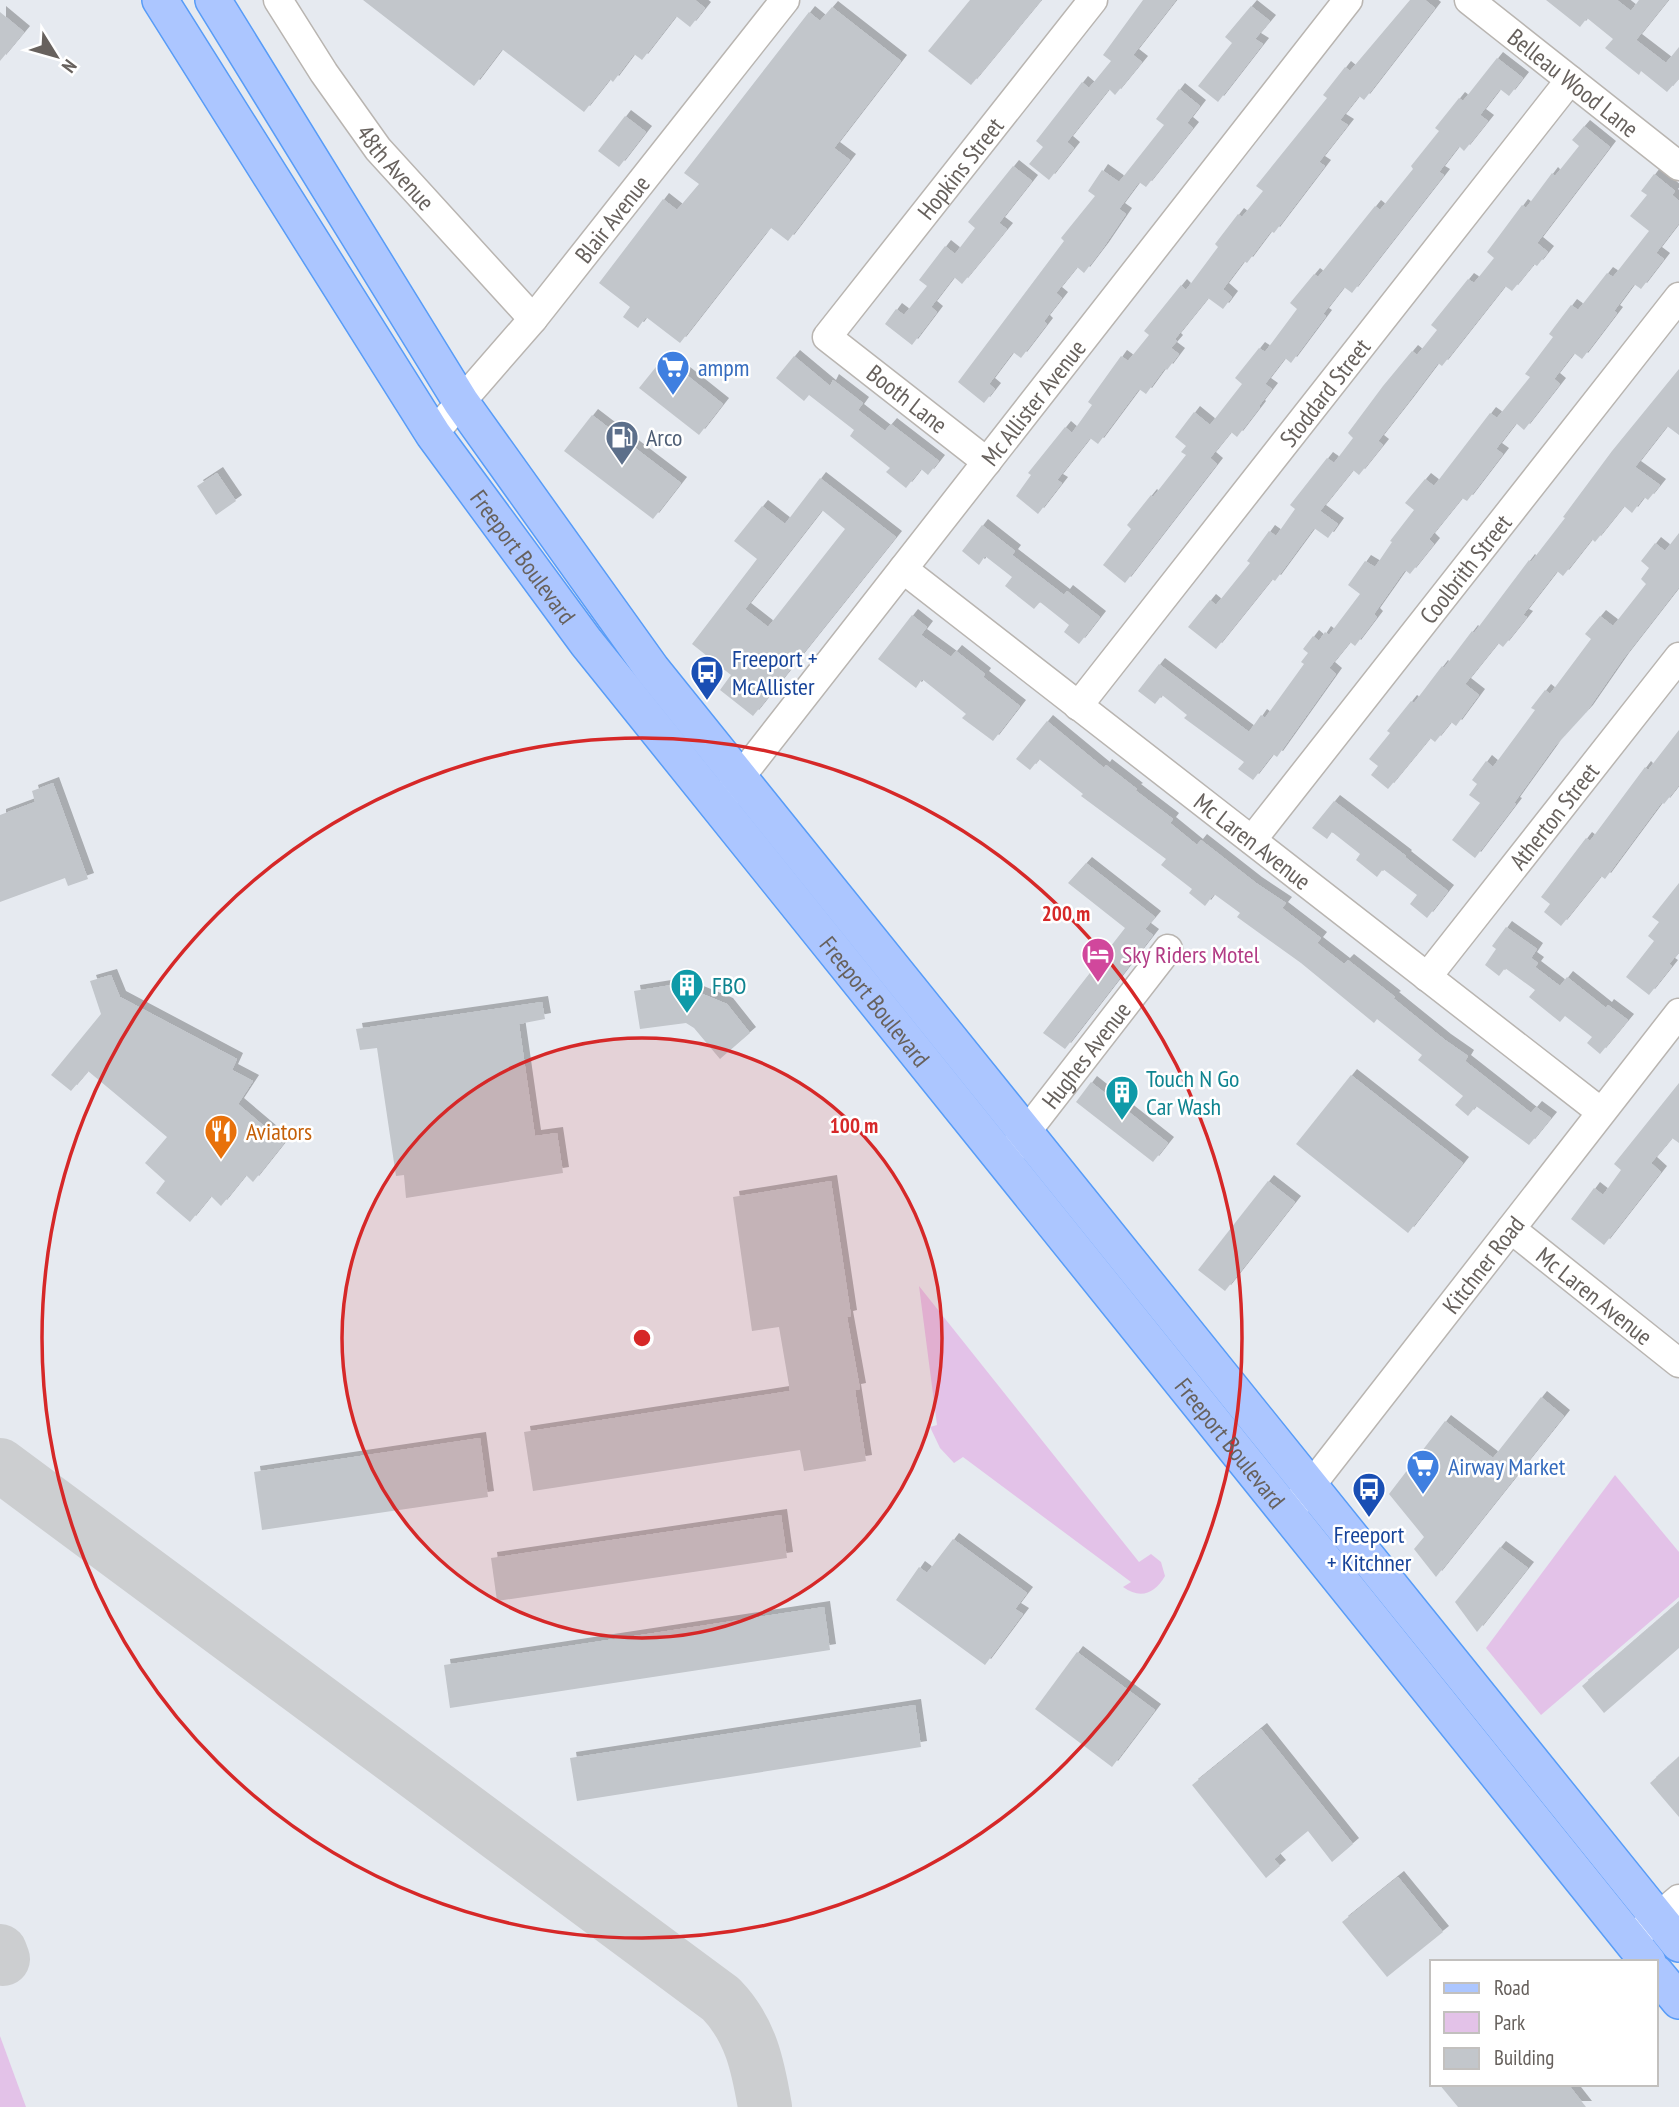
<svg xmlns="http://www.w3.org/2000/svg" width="1679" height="2107" font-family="'PT Sans Narrow',sans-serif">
<defs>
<filter id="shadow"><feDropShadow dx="6" dy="-6" stdDeviation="0" flood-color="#0004"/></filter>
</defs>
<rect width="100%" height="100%" fill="#e6eaf0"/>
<g fill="#e3c2e8">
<path d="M919 1286 1139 1562 1151 1554 1161 1562 1165 1576C1155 1593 1141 1600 1123 1587L1131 1582 963 1457 954 1463 940 1448 930 1427 937 1425Z"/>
<path d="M1615 1475 1679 1552V1597L1541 1715 1486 1648Z"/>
<path d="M0 2036 26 2107H0Z"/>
</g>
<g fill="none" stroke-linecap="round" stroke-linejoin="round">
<g stroke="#ccced0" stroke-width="54">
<path d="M0 1465 721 1999C751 2030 758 2066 765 2107"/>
<path d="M0 1951 3 1959"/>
</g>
</g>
<g fill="#c2c6cb" fill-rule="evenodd" filter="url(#shadow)">
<path d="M363 0H695L705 8 690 27 676 16 642 60 634 54 613 82 610 79 584 112 502 49 474 86Z"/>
<path d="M970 0H1041L971 85 928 51Z"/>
<path d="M1143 0H1176L1133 55 1142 62 1115 95 1109 89 1067 142 1074 148 1049 180 1029 164 1043 147 1036 141 1082 82 1089 88 1111 61 1103 55Z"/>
<path d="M1410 0H1425L1435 8 1364 100 1359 96 1340 120 1348 125 1319 162 1325 166 1274 233 1271 231 1247 263 1244 261 1223 289 1232 297 1223 309 1208 298 1175 339 1177 341 1171 348 1179 354 1167 370 1165 368 1146 394 1139 389 1098 444 1090 438 1057 480 1062 483 1038 514 1016 496 1031 475 1028 473 1065 427 1072 433 1092 405 1088 402 1121 356 1128 361 1149 335 1144 331 1181 285 1186 290 1218 247 1215 244 1238 214 1242 217 1263 191 1256 186 1327 98 1323 95 1345 67 1350 71Z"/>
<path d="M1546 0H1617L1631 11 1639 0H1668L1636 40 1666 63 1679 47V78L1667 92 1641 71 1639 75 1605 48 1613 39 1587 18 1580 27Z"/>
<path d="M1251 6 1270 21 1255 39 1263 44 1218 102 1198 86 1232 43 1225 37Z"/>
<path d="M832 7 901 61 834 148 850 160 788 241 771 228 765 234 680 343 646 317 638 328 623 317 630 307 599 283 663 199 677 210 699 184 684 173 809 12 820 21Z"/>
<path d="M0 12 24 32 0 61Z"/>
<path d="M1497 58 1523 78 1509 96 1500 89 1480 115 1488 121 1464 151 1459 146 1439 172 1444 175 1352 293 1344 287 1323 314 1326 316 1291 363 1285 358 1265 384 1272 389 1259 406 1260 407 1237 437 1231 432 1210 458 1217 464 1125 583 1103 565 1131 529 1127 525 1151 495 1153 497 1186 455 1181 452 1186 446 1175 437 1194 412 1210 425 1242 384 1235 378 1259 348 1265 352 1297 309 1290 303 1314 274 1318 277 1375 206 1380 210 1413 169 1411 166 1439 131 1435 128 1459 98 1463 101Z"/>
<path d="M1179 89 1200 106 1187 123 1193 128 1146 187 1139 182 1119 209 1126 214 1103 248 1084 273 1077 267 1056 293 1062 298 1044 321 1047 324 1021 358 1013 352 989 384 995 389 984 403 958 382 1064 241 1061 238 1095 196 1088 191 1102 170 1119 182 1164 125 1156 119Z"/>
<path d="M625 116 646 132 619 167 598 151Z"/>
<path d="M1584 126 1610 147 1537 243 1548 252 1537 266 1534 264 1512 291 1505 286 1442 366 1438 363 1407 404 1378 441 1383 445 1359 475 1353 470 1320 511 1338 524 1328 538 1314 528 1275 581 1272 579 1216 649 1188 627 1210 600 1216 605 1250 563 1247 561 1269 531 1276 536 1295 509 1290 505 1327 458 1334 463 1353 438 1348 433 1383 386 1412 351 1417 355 1437 330 1431 325 1468 279 1474 283 1494 258 1487 252 1499 236 1522 205 1526 208 1552 173 1555 176 1579 146 1572 140Z"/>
<path d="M1013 166 1032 181 999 223 1007 229 962 284 954 277 931 307 937 312 912 345 885 324 896 309 904 315 927 286 919 280 945 246 955 254 975 228 968 222Z"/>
<path d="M1654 174 1675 191 1672 195 1679 201V223L1656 253 1664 259 1641 289 1634 284 1614 311 1617 313 1582 359 1574 353 1554 379 1560 384 1524 430 1516 423 1496 449 1503 454 1467 501 1462 498 1429 539 1434 544 1410 574 1405 570 1374 614 1377 617 1355 646 1350 642 1329 668 1336 674 1277 757 1273 754 1253 780 1238 769 1244 762 1184 718 1187 715 1162 695 1155 704 1138 691 1159 664 1249 732 1261 715 1265 718 1304 664 1301 662 1308 653 1303 649 1313 636 1319 641 1325 632 1329 635 1360 594 1348 585 1365 561 1375 567 1392 542 1390 541 1414 510 1405 503 1425 479 1434 486 1490 413 1497 418 1530 377 1525 374 1553 337 1549 334 1571 305 1578 310 1607 273 1613 277 1649 231 1630 216 1647 195 1641 191Z"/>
<path d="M794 356 830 386 833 380 863 403 858 410 885 431 891 424 939 461 928 475 921 469 906 488 886 472 890 468 850 436 854 430 809 395 804 401 776 378Z"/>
<path d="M664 357 723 404 699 435 639 388Z"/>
<path d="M1679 369V435L1667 426 1635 467 1660 485 1648 500 1644 497 1632 513 1624 506 1595 542 1592 539 1563 576 1557 571 1523 615 1527 617 1503 647 1498 643 1465 684 1479 695 1456 726 1451 722 1435 742 1430 738 1388 789 1371 775 1378 766 1369 759 1390 733 1387 731 1411 701 1414 703 1442 666 1444 668 1472 631 1474 633 1529 560 1531 562 1565 518 1563 517 1612 451Z"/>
<path d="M592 415 681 483 653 519 564 451Z"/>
<path d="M217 473 236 501 216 515 197 486Z"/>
<path d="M820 478 896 537 753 716 720 690 731 675 692 644 757 559 734 541 762 506 785 524ZM822 510 845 529 768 627 745 609Z"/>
<path d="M982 525 1015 551 1012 555 1064 595 1067 591 1100 617 1079 644 1064 632 1069 625 1040 602 1034 609 1005 586 1012 577 985 556 979 565 962 551Z"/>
<path d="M1679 533V587L1623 659 1587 711 1555 746 1514 803 1516 804 1475 858 1452 840 1480 803 1469 795 1477 784 1472 780 1486 761 1493 767 1535 710 1531 708 1545 690 1550 694 1591 639 1585 634 1600 616 1613 626 1646 584 1641 579 1649 568 1641 561 1655 543 1665 551Z"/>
<path d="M912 615 927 627 921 635 951 657 956 651 985 674 983 677 1020 706 993 741 962 718 966 714 922 679 916 688 878 659Z"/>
<path d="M1047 721 1104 768 1106 765 1137 789 1135 790 1173 819 1170 823 1197 845 1201 840 1256 883 1286 903 1282 908 1321 938 1317 943 1344 964 1348 960 1395 997 1393 998 1445 1040 1468 1056 1465 1061 1502 1090 1531 1113 1536 1107 1551 1118 1529 1145 1476 1106 1468 1116 1455 1105 1463 1096 1418 1060 1422 1055 1377 1019 1374 1023 1301 963 1237 917 1240 913 1214 894 1205 906 1189 893 1192 889 1161 865 1166 859 1081 796 1083 794 1039 759 1030 770 1016 759Z"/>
<path d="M1679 730V785L1664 804 1662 802 1605 879 1601 876 1561 926 1544 912 1550 904 1541 897 1586 838 1590 841 1645 767 1648 770Z"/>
<path d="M53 783 88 879 68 886 65 878 0 902V815L35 802 32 791Z"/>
<path d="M1334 801 1406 856 1405 857 1448 891 1427 918 1410 904 1417 895 1383 869 1377 877 1356 860 1360 854 1332 832 1327 839 1312 828Z"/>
<path d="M1086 863 1155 917 1145 929 1153 935 1065 1049 1043 1033 1125 928 1068 883Z"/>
<path d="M1679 883V952L1669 964 1672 966 1649 995 1626 977 1654 941 1648 936 1659 922 1652 917Z"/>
<path d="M1506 927 1537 949 1531 958 1538 963 1535 967 1560 986 1567 977 1606 1008 1608 1005 1628 1020 1600 1054 1587 1043 1592 1037 1565 1016 1560 1022 1529 997 1535 990 1505 968 1499 976 1485 965 1496 949 1492 946Z"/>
<path d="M111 975 120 997 237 1059 232 1070 253 1081 238 1104 284 1143 253 1182 246 1175 221 1206 211 1196 190 1222 156 1193 165 1181 145 1163 167 1137 88 1071 71 1091 51 1075 101 1014 90 981Z"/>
<path d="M678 984 727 1004 750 1033 720 1059 694 1028 686 1023 640 1029 634 991Z"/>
<path d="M542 1002 545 1019 519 1024 535 1136 557 1133 563 1173 406 1198 404 1175 396 1176 377 1048 360 1050 356 1029Z"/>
<path d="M1351 1075 1463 1163 1408 1233 1296 1144Z"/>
<path d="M1091 1082 1168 1143 1153 1162 1076 1102Z"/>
<path d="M1679 1083V1143L1672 1138 1651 1163 1661 1172 1604 1245 1571 1219 1594 1188 1603 1195 1621 1170 1614 1164Z"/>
<path d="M831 1181 851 1316 847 1317 860 1389 855 1390 866 1461 804 1471 800 1450 533 1491 524 1432 790 1391 779 1327 752 1331 733 1197Z"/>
<path d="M1268 1181 1295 1202 1225 1291 1198 1270Z"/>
<path d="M1541 1397 1564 1416 1436 1577 1414 1549 1424 1537 1389 1494 1445 1421 1493 1458Z"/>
<path d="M480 1438 488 1497 262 1530 254 1472Z"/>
<path d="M781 1515 787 1558 497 1601 491 1558Z"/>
<path d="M953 1539 1027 1593 1015 1609 1023 1614 985 1665 896 1600 919 1567 927 1573Z"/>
<path d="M1500 1547 1528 1568 1477 1632 1455 1602Z"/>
<path d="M1679 1602V1648L1604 1713 1582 1686Z"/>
<path d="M824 1607 830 1650 450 1708 444 1665Z"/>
<path d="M1077 1652 1155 1710 1112 1767 1035 1709Z"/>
<path d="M915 1705 921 1747 577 1801 570 1758Z"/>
<path d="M1261 1729 1353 1844 1332 1862 1308 1831 1274 1859 1280 1866 1266 1878 1192 1785Z"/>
<path d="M1679 1757V1817L1650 1783Z"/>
<path d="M1398 1877 1443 1932 1387 1977 1342 1922Z"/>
<path d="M1439 2084H1568L1586 2107H1458Z"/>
</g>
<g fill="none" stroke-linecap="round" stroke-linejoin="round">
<defs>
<g id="minor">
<path id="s1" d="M278 0 324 73 378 149 533 319"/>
<path id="s2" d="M1469 0 1679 166"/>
<path id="s3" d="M433 434 533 319 785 0"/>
<path id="s4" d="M987 462 827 337 1093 0"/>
<path id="s5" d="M903 569 1601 1112"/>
<path id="s6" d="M1078 706 1570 80"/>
<path id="s7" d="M727 794 1348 0"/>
<path id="s8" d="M1252 840 1679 297"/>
<path id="s9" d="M1427 977 1679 657"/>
<path id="s10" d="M1013 1149 1168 949"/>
<path id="s11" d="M1511 1229 1679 1363"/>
<path id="s12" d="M1298 1502 1679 1013"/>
<path d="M1641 1931 1679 1899"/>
</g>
<g id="major">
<path id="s13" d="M160 0 433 434 586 642 1648 1962"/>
<path d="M213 0 461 402 652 669 1679 1944"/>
<path d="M1656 1973 1679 2001"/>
</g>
</defs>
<use href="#minor" stroke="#b9b5b1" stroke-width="31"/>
<use href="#major" stroke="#589cf7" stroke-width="38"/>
<use href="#minor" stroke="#fff" stroke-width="28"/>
<use href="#major" stroke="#acc6ff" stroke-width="35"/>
</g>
<circle cx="642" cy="1338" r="300" fill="#d62828" fill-opacity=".12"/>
<g fill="none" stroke="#d62828" stroke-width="3.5">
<circle cx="642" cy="1338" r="300"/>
<circle cx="642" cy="1338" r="600"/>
</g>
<defs>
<symbol id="supermarket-pin" viewBox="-11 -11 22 30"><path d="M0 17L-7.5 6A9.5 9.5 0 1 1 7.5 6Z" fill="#3f7fe0" stroke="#fff"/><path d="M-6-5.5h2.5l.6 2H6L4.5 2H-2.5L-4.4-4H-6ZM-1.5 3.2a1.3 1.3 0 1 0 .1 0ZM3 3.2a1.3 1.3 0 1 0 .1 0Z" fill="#fff"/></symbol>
<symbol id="fuel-pin" viewBox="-11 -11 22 30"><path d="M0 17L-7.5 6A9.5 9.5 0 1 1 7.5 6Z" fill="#5c6f8a" stroke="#fff"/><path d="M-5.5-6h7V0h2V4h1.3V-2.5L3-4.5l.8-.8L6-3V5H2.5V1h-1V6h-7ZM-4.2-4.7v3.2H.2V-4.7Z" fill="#fff"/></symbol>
<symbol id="bus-pin" viewBox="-11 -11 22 30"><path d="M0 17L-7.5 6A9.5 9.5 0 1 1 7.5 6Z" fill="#1a4fb4" stroke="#fff"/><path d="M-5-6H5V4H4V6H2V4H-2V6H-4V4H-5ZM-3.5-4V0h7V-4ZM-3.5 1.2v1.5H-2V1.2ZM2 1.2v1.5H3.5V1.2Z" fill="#fff"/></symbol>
<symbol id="hotel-pin" viewBox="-11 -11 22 30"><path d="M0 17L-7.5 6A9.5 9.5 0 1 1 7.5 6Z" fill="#d1479c" stroke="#fff"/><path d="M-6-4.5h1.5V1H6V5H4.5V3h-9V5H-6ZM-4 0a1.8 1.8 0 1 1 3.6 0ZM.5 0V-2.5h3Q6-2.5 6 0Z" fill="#fff"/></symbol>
<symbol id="building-pin" viewBox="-11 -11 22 30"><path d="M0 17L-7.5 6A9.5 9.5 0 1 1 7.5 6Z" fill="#0f9aa8" stroke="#fff"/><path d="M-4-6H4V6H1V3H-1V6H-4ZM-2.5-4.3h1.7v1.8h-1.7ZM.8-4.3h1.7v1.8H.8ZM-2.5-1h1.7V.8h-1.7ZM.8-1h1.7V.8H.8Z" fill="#fff"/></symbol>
<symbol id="restaurant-pin" viewBox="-11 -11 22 30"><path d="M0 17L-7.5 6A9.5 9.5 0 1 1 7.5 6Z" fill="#e8710a" stroke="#fff"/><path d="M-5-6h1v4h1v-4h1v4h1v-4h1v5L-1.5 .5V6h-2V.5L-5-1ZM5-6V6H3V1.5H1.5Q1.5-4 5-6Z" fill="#fff"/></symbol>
</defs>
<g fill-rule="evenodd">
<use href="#supermarket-pin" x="654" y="348" width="38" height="52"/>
<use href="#fuel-pin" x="603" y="418" width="38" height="52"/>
<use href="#bus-pin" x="688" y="653" width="38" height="52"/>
<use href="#hotel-pin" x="1079" y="935" width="38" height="52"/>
<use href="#building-pin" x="668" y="966" width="38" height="52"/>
<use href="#building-pin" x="1103" y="1073" width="38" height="52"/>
<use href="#restaurant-pin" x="202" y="1112" width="38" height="52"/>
<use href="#supermarket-pin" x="1404" y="1447" width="38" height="52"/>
<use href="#bus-pin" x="1350" y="1470" width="38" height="52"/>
</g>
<g text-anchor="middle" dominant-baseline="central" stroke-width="5" stroke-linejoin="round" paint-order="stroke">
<g font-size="24" fill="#67615d" stroke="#fff">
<text stroke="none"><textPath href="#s2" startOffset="133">Belleau Wood Lane</textPath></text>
<text stroke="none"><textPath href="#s1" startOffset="205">48th Avenue</textPath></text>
<text stroke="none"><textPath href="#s4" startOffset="418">Hopkins Street</textPath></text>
<text stroke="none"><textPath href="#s3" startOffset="280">Blair Avenue</textPath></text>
<text stroke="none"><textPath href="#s6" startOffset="399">Stoddard Street</textPath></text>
<text transform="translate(907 399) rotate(38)">Booth Lane</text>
<text stroke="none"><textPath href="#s7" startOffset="497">Mc Allister Avenue</textPath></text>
<text stroke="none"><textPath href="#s13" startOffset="665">Freeport Boulevard</textPath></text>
<text stroke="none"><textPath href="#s8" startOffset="345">Coolbrith Street</textPath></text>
<text stroke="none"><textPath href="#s9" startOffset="205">Atherton Street</textPath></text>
<text stroke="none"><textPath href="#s5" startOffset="443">Mc Laren Avenue</textPath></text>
<text stroke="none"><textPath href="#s13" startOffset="1232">Freeport Boulevard</textPath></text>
<text stroke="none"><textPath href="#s10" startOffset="119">Hughes Avenue</textPath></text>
<text stroke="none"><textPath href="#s12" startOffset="301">Kitchner Road</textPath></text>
<text stroke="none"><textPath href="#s11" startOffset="107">Mc Laren Avenue</textPath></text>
<text stroke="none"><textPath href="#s13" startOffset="1799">Freeport Boulevard</textPath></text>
</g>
<g font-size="24" fill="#366cbe" stroke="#fff" text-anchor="start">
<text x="698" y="367">ampm</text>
<text x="1448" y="1466">Airway Market</text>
</g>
<g font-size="24" fill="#4e5e75" stroke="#fff" text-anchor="start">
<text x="646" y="437">Arco</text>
</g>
<g font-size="24" fill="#164399" stroke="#fff" text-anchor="start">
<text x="732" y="658">Freeport +<tspan x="732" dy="28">McAllister</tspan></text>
<text x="1369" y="1534" text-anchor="middle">Freeport<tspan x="1369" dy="28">+ Kitchner</tspan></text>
</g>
<g font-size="24" fill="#b23c85" stroke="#fff" text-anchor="start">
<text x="1122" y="954">Sky Riders Motel</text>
</g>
<g font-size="24" fill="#0d838f" stroke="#fff" text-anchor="start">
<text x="712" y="985">FBO</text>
<text x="1146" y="1078">Touch N Go<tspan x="1146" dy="28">Car Wash</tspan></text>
</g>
<g font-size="24" fill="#c56008" stroke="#fff" text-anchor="start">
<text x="246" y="1131">Aviators</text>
</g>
</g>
<circle cx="642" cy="1338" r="10" fill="#d62828" stroke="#fff" stroke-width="3.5"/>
<g font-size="21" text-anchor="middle" font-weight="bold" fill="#d62828" stroke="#fff" stroke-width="5" stroke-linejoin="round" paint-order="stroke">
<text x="1066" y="921">200 m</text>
<text x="854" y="1133">100 m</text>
</g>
<rect x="1430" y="1960" width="228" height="126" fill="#ffffff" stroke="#c2c0be" stroke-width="2"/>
<rect x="1444" y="1983" width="35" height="10" fill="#acc6ff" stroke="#c2c0be" stroke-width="2"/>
<text x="1494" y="1995" font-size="21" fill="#67615d">Road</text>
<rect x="1444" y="2012" width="35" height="21" fill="#e3c2e8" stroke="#c2c0be" stroke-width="2"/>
<text x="1494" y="2030" font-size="21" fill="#67615d">Park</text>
<rect x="1444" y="2048" width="35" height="21" fill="#c2c6cb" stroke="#c2c0be" stroke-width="2"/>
<text x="1494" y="2065" font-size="21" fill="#67615d">Building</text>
<g transform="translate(56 56) rotate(127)" stroke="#ffffff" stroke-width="5" paint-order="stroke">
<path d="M0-5L12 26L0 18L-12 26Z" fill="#67615d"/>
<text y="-10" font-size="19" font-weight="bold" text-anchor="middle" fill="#67615d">N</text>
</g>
</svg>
